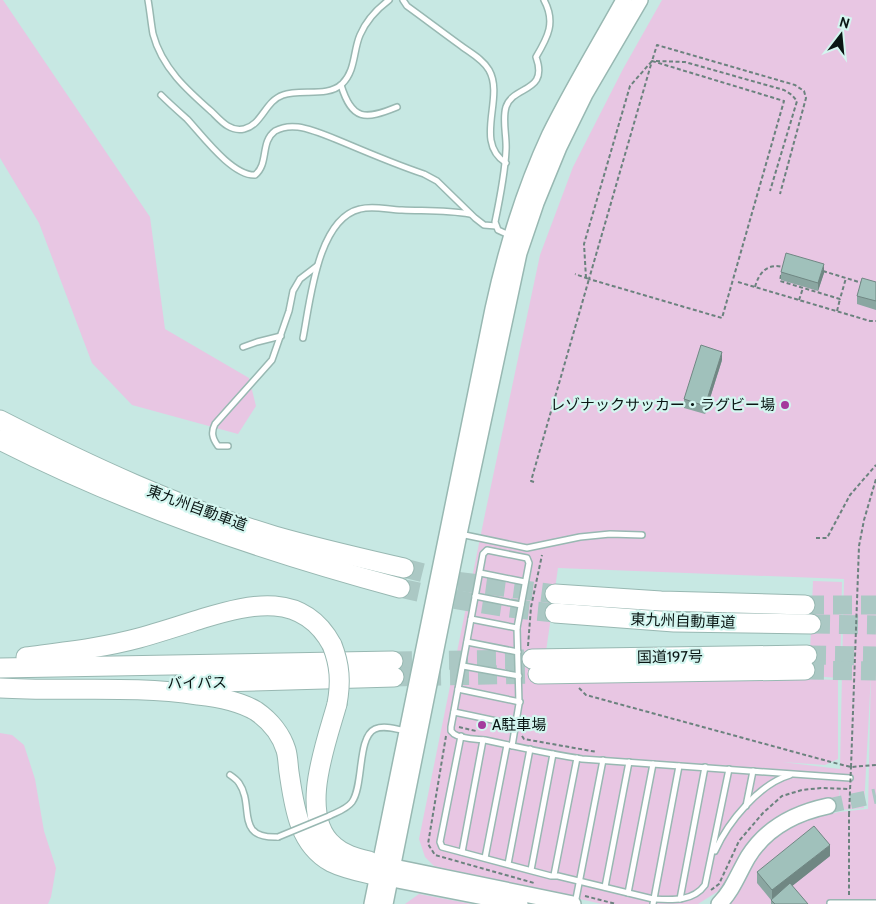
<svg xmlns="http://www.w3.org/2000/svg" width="876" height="904" font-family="Cabin,'Noto Sans JP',sans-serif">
<rect width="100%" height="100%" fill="#c7e8e3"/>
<g fill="#e8c6e3" fill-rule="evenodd">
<path d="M0 0H3L150 217 165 329 249 378 256 406 238 434 132 405 92 363 39 223 0 158Z"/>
<path d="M662 0H876V904H729L763 848 792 823 839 812 868 809 871 673 864 808 840 810V787L839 801 805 808 736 870 717 892 698 904H602L434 866 425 857 419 839 485 514 540 255 573 167 623 69ZM558 568 844 579 840 769 782 762 825 765 838 759V680L764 677 542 679Z"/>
<path d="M813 581 842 582 840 678 809 676Z"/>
<path d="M0 733 12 735 24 745 35 779 44 831 56 868 51 897 48 904H0Z"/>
<path d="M419 894 472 904H405Z"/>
</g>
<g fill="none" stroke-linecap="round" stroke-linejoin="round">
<path stroke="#abc8c4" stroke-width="15" stroke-dasharray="15 8" stroke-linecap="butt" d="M828 806 876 796"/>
<g stroke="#abc8c4" stroke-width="19" stroke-dasharray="19 9" stroke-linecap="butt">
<path d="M404 568 456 581 555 594"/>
<path d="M400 588C453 600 501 608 555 613"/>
<path d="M805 605H876"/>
<path d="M811 624 876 625"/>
<path d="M807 655 876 656"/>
<path d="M393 661 532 659"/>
<path d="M805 670 876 671"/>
<path d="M394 677 538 674"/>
</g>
<defs>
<g id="lane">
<path d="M148 0C150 11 151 23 153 34 162 68 187 90 212 112 221 121 230 132 244 129 262 125 265 101 283 95 300 88 327 98 342 84 356 70 353 51 360 35 366 21 377 9 389 0"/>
<path d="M403 0 407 6C425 19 442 32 460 45 469 52 483 59 489 70 505 98 473 142 506 163"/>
<path d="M341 85C352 121 365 120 397 107"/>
<path d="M161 95C169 103 178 111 187 119 202 135 232 176 255 175 269 164 260 142 275 131 282 127 290 126 298 127 313 129 330 137 345 143 371 154 397 165 424 174L437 181 475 218 484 225 496 226"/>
<path d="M511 236 498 230 495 222C500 198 505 174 506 150 507 137 502 120 506 107 513 85 549 93 536 57 548 37 556 22 544 0"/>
<path d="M303 338C310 303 317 219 360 209 374 205 388 210 402 210 425 211 447 210 470 214"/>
<path d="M243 347 257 342 281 336"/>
<path d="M228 446H218C212 438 211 432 215 424L272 360 289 311 293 291 300 279 317 266"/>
<path d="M460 534 527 548 580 537 610 534 642 535"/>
<path d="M480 573 525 582"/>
<path d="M475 596 521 605"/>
<path d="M471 619 517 628"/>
<path d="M467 642 518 652"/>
<path d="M463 666 519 676"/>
<path d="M458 689 520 702"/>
<path d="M454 712 516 725"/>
<path d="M461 736 440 842 442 847 551 876H558L653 899C671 900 693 902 705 885L729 769"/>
<path d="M512 746 519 704 517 628 529 563 527 558 487 550 483 554 451 727V731C452 732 453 733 454 734 461 739 476 739 485 740 517 747 549 754 582 759L850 778"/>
<path d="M230 775C233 777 237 780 239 783 255 806 234 839 278 837"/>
<path d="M746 806 753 771"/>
<path d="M329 816C337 812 347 809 352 802 364 785 357 737 375 729 384 725 396 729 406 731"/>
<path d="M715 851C728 822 759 784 790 775"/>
<path d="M462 852 483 740"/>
<path d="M485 858 507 745"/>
<path d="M508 864 530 749"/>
<path d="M531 870 553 754"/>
<path d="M554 875 577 758"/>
<path d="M605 887 629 762"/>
<path d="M628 893 653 764"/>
<path d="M680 899 705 767"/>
<path d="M830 903H876"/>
<path d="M575 904 603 760"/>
<path d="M653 904 679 766"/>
</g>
<g id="secondary">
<path d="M384 865 573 904"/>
<path d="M382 877 520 904"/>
<path d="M372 904 493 309C506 249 524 190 550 134 573 88 599 45 624 0"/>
<path d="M385 904 459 534 519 253 536 203 559 147 585 94 640 0"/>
<path d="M719 904C733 890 738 874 748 857 766 828 795 813 828 806"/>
</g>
<g id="highway">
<path d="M0 420C88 465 180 508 275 536 317 548 361 558 404 568"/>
<path d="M0 440C127 505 262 551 400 588"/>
<path d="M555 594 661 601 805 605"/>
<path d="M555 613 674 622 811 624"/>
<path d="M26 657C64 652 102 648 139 638 161 632 182 625 204 618 251 604 303 591 332 645"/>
<path d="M532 659 807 655"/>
<path d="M0 668 393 661"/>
<path d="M538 674 805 670"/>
<path d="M182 683 394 677"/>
<path d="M0 688C66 692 132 685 198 695 217 697 239 701 256 711 269 720 281 734 286 750 288 757 288 765 289 772 294 805 298 844 331 862 345 869 362 872 378 876"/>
<path d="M337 704C327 741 297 816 334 846 344 855 357 858 369 861"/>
</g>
</defs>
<use href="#lane" stroke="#98b8b2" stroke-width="8"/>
<use href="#secondary" stroke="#98b8b2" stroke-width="18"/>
<use href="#highway" stroke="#98b8b2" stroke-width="21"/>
<g stroke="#6b827e" stroke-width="2" stroke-dasharray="4 2.5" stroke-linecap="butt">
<path d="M652 61 784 101 722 318 589 279Z"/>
<path d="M656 61 685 62 784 90 792 95 797 101 770 191"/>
<path d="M823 271 862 283"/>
<path d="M781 275 780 281 840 299 846 278"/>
<path d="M586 278 584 244 630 86 652 61 657 45 795 85 804 91 806 98 780 194"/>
<path d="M738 282 870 321H876"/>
<path d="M755 287C759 272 768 263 783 267"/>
<path d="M799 300 803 288"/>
<path d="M837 311 840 299"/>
<path d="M534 482 531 481 589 279 575 274"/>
<path d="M816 538H827L850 495 876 465"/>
<path d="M528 646 531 607 542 555"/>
<path d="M579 688 586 695 831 762 851 767 876 765"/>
<path d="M459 727 476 731"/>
<path d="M446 736 428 844 435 855 534 883"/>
<path d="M522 736 524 739 597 752"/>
<path d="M851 767 859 546 864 520 876 479"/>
<path d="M711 890 719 884 739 841 763 813 782 796 802 790 821 788 850 789"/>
<path d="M849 895V815"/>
<path d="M585 896 616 904"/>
</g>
<use href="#lane" stroke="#fff" stroke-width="5"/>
<use href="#secondary" stroke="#fff" stroke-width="15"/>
<use href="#highway" stroke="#fff" stroke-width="19"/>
<defs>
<path id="lane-bridge" d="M278 837 329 816"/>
<path id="highway-bridge" d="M332 645C340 665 341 682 337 704"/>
</defs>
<use href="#lane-bridge" stroke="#98b8b2" stroke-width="8" stroke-linecap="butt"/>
<use href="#highway-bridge" stroke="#98b8b2" stroke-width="21" stroke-linecap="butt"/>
<path stroke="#6b827e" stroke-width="2" stroke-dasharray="4 2.5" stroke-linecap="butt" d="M849 815 851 767"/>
<use href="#lane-bridge" stroke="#fff" stroke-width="5"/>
<use href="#highway-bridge" stroke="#fff" stroke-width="19"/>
</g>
<g fill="#8aa6a1">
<path d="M781 272 824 273 818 291 781 280Z"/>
<path d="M876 282V310L857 304V296Z"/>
<path d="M722 360 705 414 684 408V399Z"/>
<path d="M830 856 792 886 808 904H771V900L757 883V872Z"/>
</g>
<g fill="#708783">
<path d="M824 264V273L818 291V283Z"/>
<path d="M722 352V360L705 414V406Z"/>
<path d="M830 845V856L772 902V890Z"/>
</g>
<g fill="#a0c1bb" stroke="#708783">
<path d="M786 253 824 264 818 283 781 272Z"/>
<path d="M862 278 876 282V301L857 296Z"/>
<path d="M701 345 722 352 705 406 684 399Z"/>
<path d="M814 826 830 845 772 890 757 872Z"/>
<path d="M790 883 808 904H775L771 900Z"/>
</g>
<g fill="#a43b9d" stroke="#d4f6f0" stroke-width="2">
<circle cx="785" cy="405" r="5"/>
<circle cx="482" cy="725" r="5"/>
</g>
<g text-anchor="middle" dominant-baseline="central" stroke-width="4.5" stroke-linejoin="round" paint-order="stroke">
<g font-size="15" fill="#0a1614" stroke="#d4f6f0" text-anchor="end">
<text x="775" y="405">レゾナックサッカー・ラグビー場</text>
<text x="492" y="725" text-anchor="start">A駐車場</text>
</g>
<g font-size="15" fill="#0a1614" stroke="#d4f6f0">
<text transform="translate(197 508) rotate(20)">東九州自動車道</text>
<text transform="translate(683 621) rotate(2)">東九州自動車道</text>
<text transform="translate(670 657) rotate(-1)">国道197号</text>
<text transform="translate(197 683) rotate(-1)">バイパス</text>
</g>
</g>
<g transform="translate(841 35) rotate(16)" stroke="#d4f6f0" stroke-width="4" paint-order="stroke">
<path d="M0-4L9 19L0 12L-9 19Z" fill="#0a1614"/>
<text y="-8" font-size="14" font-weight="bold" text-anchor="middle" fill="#0a1614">N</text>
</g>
</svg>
